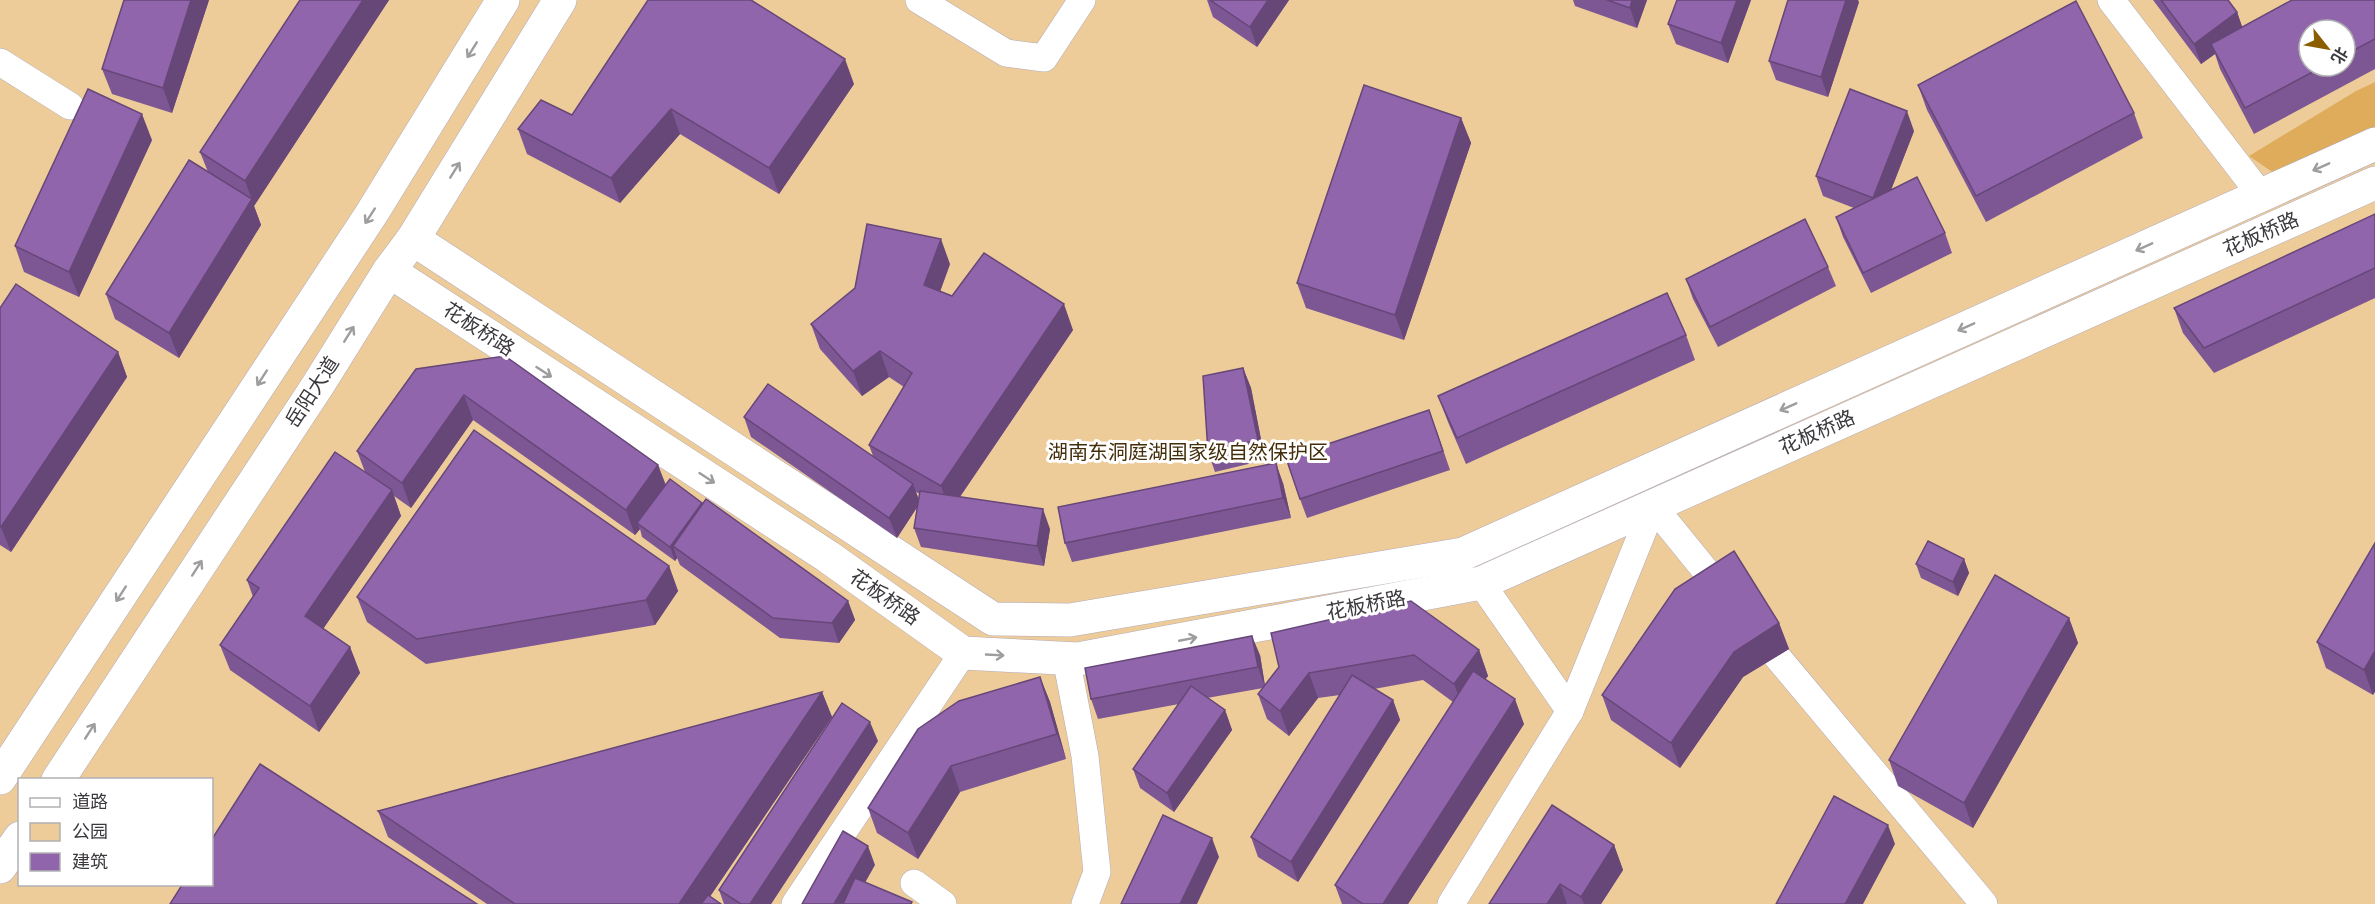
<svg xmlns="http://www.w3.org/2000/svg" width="2375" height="904" font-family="Cabin,'Noto Sans SC',sans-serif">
<rect width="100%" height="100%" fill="#f7effc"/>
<path fill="#ec9" fill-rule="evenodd" d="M0 0H2375V904H0ZM2309 30H2345V66H2309ZM20 780H212V884H20Z"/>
<path fill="#dfac5c" d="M2375 82V140L2284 180 2249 156 2356 91Z"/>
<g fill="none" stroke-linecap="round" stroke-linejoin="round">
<defs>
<g id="minor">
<path d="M919 0 1006 53 1044 58 1082 0"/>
<path d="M2111 0 2260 194"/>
<path d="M0 62 70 106"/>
<path d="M1481 583 1570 711"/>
<path d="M1754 629 1984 904"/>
<path d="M1066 658 1085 756 1097 872 1085 904"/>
<path d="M914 883 943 904"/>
<path d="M795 904 963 653"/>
<path d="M1451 904 1570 711 1653 506 1727 597"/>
</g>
<g id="tertiary">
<path d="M413 239 993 619 1070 620 1463 554 2375 144"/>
<path d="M389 271 827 556 963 653 1078 659 1481 583 2375 183"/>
</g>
<g id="primary">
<path d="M0 778 372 213 503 0"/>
<path d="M58 780 318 385 389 271 413 239 560 0"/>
<path d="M0 867 20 838"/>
</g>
</defs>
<use href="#minor" stroke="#b2abb7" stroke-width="28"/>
<use href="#tertiary" stroke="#b2abb7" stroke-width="34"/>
<use href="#primary" stroke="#b2abb7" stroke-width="34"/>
<use href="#minor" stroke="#fff" stroke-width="27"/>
<use href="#tertiary" stroke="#fff" stroke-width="33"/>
<use href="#primary" stroke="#fff" stroke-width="33"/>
</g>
<g fill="#7d5794" fill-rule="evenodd">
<path d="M209 0 172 113 112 94 102 69Z"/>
<path d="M300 0H389L254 206 261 225 179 358 115 319 106 294 208 172 200 152Z"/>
<path d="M1207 0H1289L1257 47 1213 17Z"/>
<path d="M1573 0H1647L1637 28 1575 6Z"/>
<path d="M1751 0 1728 63 1676 44 1668 24Z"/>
<path d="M2153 0H2228L2237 12 2242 27 2375 0V69L2254 134 2220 69 2215 54 2201 64ZM2345 30V66H2309Z"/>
<path d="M1859 2 1828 97 1776 80 1769 61Z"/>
<path d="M854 84 779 194 680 134 620 203 527 154 518 129 572 115Z"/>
<path d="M1918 85 2134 113 2143 138 1986 222 1927 110Z"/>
<path d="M1461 118 1471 143 1404 340 1306 308 1297 283Z"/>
<path d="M1914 131 1891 190 1945 233 1952 253 1871 293 1843 237 1836 217 1854 208 1823 196 1816 176Z"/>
<path d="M152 140 79 297 24 272 15 246Z"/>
<path d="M2375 214V298L2214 373 2183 333 2174 308Z"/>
<path d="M950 264 940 292 952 296 1073 330 960 497 1050 529 1044 566 921 547 914 528 917 507 897 538 751 437 744 417 873 456 869 445 904 387 889 377 862 396 820 349 811 324ZM916 492 920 494 919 500Z"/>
<path d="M1828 267 1836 286 1718 347 1693 299 1686 279Z"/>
<path d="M0 308 118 352 127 377 11 552 0 545Z"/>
<path d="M1686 335 1695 360 1466 464 1448 422 1438 396Z"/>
<path d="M1243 368 1251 388 1265 460 1215 472 1208 452Z"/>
<path d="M416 369 658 465 666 485 702 504 848 601 855 620 839 643 780 638 680 565 677 558 675 561 642 537 640 529 635 535 473 420 411 508 394 496 401 516 323 629 350 647 360 673 319 732 230 670 220 645 253 597 247 580 365 472 357 451Z"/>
<path d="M1436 429 1450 470 1307 518 1300 499Z"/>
<path d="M1283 483 1291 518 1072 562 1065 543Z"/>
<path d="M2375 543 2373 695 2326 668 2317 642Z"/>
<path d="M1964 559 1969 573 1958 596 1921 578 1916 564Z"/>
<path d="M669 566 678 591 655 625 426 664 367 622 357 597Z"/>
<path d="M2069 618 2078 643 1973 828 1898 786 1889 760Z"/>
<path d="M1779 623 1789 649 1743 677 1680 768 1611 720 1602 695Z"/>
<path d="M1271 633 1479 650 1488 676 1485 679 1524 724 1408 904H1342L1335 885 1453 702 1423 680 1374 689 1393 700 1400 720 1298 882 1258 857 1251 837 1340 695 1318 698 1289 736 1267 719 1258 694 1263 688 1207 698 1225 710 1232 730 1174 812 1140 788 1133 769 1179 704 1098 719 1091 699 1260 655 1265 685 1279 667Z"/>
<path d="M1040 677 1050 702 1066 759 960 792 918 859 877 833 868 808Z"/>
<path d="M822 692 832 717 710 896 721 904H487L388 837 378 811Z"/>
<path d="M878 741 771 904H724L719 890Z"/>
<path d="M1614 845 1623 870 1601 904H1489Z"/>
</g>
<g fill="#664778">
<path d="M191 0H209L172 113 163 88Z"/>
<path d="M363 0H389L254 206 261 225 179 358 169 333 252 200 245 181Z"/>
<path d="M1268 0H1289L1257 47 1250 27Z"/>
<path d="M1632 0H1647L1637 28 1630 8Z"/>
<path d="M1737 0H1751L1728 63 1721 43Z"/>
<path d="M1846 0H1858L1859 2 1828 97 1821 77Z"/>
<path d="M2237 12 2244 32 2211 44 2215 54 2201 64 2194 44Z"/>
<path d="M845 59 854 84 779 194 769 168Z"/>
<path d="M671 109 680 134 620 203 611 178Z"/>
<path d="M1907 111 1914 131 1880 218 1873 198Z"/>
<path d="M142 114 152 140 79 297 69 272Z"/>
<path d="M1461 118 1471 143 1404 340 1395 315Z"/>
<path d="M941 239 950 264 933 310 924 285Z"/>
<path d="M1064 304 1073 330 950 511 941 486Z"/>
<path d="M880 351 889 377 862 396 853 371Z"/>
<path d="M118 352 127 377 11 552 1 527Z"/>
<path d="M1243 368 1251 388 1265 460 1258 440Z"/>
<path d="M464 395 473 420 411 508 402 483Z"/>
<path d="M1276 463 1283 483 1291 518 1283 498Z"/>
<path d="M658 465 667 490 637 523 640 529 635 535 626 510Z"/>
<path d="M913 484 920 503 897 538 889 518Z"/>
<path d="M392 490 401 516 314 642 305 616Z"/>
<path d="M702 503 707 516 673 546 677 558 675 561 670 547Z"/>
<path d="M1043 509 1050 529 1044 566 1037 546Z"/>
<path d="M1964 559 1969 573 1958 596 1953 582Z"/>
<path d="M669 566 678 591 655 625 646 600Z"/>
<path d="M848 601 855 620 839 643 832 623Z"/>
<path d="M2069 618 2078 643 1973 828 1964 803Z"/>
<path d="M1779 623 1789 649 1743 677 1680 768 1671 743 1734 652Z"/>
<path d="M1252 636 1260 655 1265 687 1258 667Z"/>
<path d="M350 647 360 673 319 732 310 706Z"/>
<path d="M1479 650 1488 676 1464 709 1454 684Z"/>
<path d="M2375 651V692L2373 695 2364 670Z"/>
<path d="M1309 673 1318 698 1289 736 1280 711Z"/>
<path d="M1040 677 1050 702 1066 759 1057 734Z"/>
<path d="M822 692 832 717 705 904H679Z"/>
<path d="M1515 699 1524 724 1408 904H1383Z"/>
<path d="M1393 700 1400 720 1298 882 1291 862Z"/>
<path d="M1225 710 1232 730 1174 812 1167 793Z"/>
<path d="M870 722 878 741 771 904H750Z"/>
<path d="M951 766 960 792 918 859 908 833Z"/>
<path d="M1888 825 1895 844 1863 904H1845Z"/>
<path d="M1212 838 1219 857 1197 904H1180Z"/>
<path d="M1614 845 1623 870 1601 904H1584L1581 897Z"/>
<path d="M868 846 875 865 853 904H834Z"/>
<path d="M1560 884 1567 904H1547Z"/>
</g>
<g fill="#9165ac" stroke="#664778" stroke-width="1.5">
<path d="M124 0H191L163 88 102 69Z"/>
<path d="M300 0H363L245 181 200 152Z"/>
<path d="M648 0H751L845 59 769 168 671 109 611 178 518 129 541 100 572 115Z"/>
<path d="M1210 0H1268L1250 27Z"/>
<path d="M1607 0H1632L1630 8Z"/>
<path d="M1677 0H1737L1721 43 1668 24Z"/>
<path d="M1788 0H1846L1821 77 1769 61Z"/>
<path d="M2161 0H2228L2237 12 2194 44Z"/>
<path d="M2292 0H2375V39L2345 55V30H2309V66H2324L2245 108 2211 44Z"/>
<path d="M2076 1 2134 113 1976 196 1918 85Z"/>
<path d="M1364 85 1461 118 1395 315 1297 283Z"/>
<path d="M88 89 142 114 69 272 15 246Z"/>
<path d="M1850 89 1907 111 1873 198 1816 176Z"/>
<path d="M189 160 252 199 169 333 106 294Z"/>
<path d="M1917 177 1945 233 1863 273 1836 217Z"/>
<path d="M2375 214V268L2204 348 2174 308Z"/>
<path d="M1805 219 1828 267 1710 327 1686 279Z"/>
<path d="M867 224 941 239 924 285 952 296 984 253 1064 304 941 486 869 445 912 373 880 351 853 371 811 324 855 288Z"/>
<path d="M16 284 118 352 1 527 0 526V308Z"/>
<path d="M1667 293 1686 335 1457 438 1438 396Z"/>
<path d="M505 356 658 465 626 510 464 395 402 483 357 451 416 369Z"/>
<path d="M1243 368 1258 440 1208 452 1203 376Z"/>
<path d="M768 384 913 484 889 518 744 417Z"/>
<path d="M1429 410 1443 451 1300 499 1286 458Z"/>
<path d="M474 430 669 566 646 600 417 639 357 597Z"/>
<path d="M335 452 392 490 305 616 350 647 310 706 220 645 259 588 247 580Z"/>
<path d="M1276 463 1283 498 1065 543 1058 507Z"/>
<path d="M670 479 702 503 670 547 637 523Z"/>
<path d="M920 491 1043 509 1037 546 914 528Z"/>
<path d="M706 499 848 601 832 623 773 618 673 546Z"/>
<path d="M1928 541 1964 559 1953 582 1916 564Z"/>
<path d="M2375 543V651L2364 670 2317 642Z"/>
<path d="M1734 551 1779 623 1734 652 1671 743 1602 695 1675 589Z"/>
<path d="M1995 575 2069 618 1964 803 1889 760Z"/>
<path d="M1411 601 1479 650 1454 684 1414 655 1309 673 1280 711 1258 694 1279 667 1271 633Z"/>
<path d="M1252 636 1258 667 1091 699 1085 668Z"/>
<path d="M1473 671 1515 699 1383 904H1363L1335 885Z"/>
<path d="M1352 675 1393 700 1291 862 1251 837Z"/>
<path d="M1040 677 1057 734 951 766 908 833 868 808 918 729 959 701Z"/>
<path d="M1191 686 1225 710 1167 793 1133 769Z"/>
<path d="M822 692 679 904H515L378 811Z"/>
<path d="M842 703 870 722 750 904H741L719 890Z"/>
<path d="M260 764 477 904H170L182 885H212V839Z"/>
<path d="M1834 796 1888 825 1845 904H1776Z"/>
<path d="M1552 805 1614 845 1581 897 1560 884 1547 904H1489Z"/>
<path d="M1163 815 1212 838 1180 904H1121Z"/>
<path d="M843 831 868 846 834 904H802Z"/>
<path d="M855 878 912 902 911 904H843Z"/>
<path d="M708 895 721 904H701Z"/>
</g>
<defs><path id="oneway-shaft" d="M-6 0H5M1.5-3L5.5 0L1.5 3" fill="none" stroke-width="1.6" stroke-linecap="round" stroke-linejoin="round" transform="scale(1.5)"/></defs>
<g stroke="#9e9c9e">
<use href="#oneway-shaft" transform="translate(472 50) rotate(122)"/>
<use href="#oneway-shaft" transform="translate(2321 167) rotate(156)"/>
<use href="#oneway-shaft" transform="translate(455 170) rotate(-58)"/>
<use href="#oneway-shaft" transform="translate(370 216) rotate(123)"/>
<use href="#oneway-shaft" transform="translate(2144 247) rotate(156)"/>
<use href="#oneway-shaft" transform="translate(1966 327) rotate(156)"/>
<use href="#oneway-shaft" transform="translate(349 334) rotate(-58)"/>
<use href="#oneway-shaft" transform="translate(544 372) rotate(33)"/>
<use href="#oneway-shaft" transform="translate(262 378) rotate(123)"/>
<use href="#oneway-shaft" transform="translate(1788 407) rotate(156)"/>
<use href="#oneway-shaft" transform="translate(707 478) rotate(33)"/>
<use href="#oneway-shaft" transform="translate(197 568) rotate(-57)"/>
<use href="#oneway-shaft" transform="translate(121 594) rotate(123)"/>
<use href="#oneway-shaft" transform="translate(1188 639) rotate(-11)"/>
<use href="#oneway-shaft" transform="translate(995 655) rotate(3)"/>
<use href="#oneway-shaft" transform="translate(90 731) rotate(-57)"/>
</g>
<g text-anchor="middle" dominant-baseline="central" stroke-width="6" stroke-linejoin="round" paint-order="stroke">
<g font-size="20" fill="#3c393e" stroke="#fff">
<text transform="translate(2261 234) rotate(-24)">花板桥路</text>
<text transform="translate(479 329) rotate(33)">花板桥路</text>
<text transform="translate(312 392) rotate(-57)">岳阳大道</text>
<text transform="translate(1817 432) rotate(-24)">花板桥路</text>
<text transform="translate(885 597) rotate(35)">花板桥路</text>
<text transform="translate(1366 605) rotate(-11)">花板桥路</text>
</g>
<g font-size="20" fill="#432e0b" stroke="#fff">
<text x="1188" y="452">湖南东洞庭湖国家级自然保护区</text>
</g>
</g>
<rect x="18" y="778" width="195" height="108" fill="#ffffff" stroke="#b1b0b2" stroke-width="1.5"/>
<rect x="30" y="798" width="30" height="9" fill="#ffffff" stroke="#b1b0b2" stroke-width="1.5"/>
<text x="72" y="808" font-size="18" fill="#3c393e">道路</text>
<rect x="30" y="823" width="30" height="18" fill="#eecc99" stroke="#b1b0b2" stroke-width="1.5"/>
<text x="72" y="838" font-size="18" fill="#3c393e">公园</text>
<rect x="30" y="853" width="30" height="18" fill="#9165ac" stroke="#b1b0b2" stroke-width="1.5"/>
<text x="72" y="868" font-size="18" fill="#3c393e">建筑</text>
<g transform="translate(2327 48) rotate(121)"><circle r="28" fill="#ffffff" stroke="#b1b0b2" stroke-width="1.5"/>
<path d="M0-4.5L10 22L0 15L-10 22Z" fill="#8a5e00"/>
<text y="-9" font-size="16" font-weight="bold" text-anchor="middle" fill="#3c393e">北</text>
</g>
</svg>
